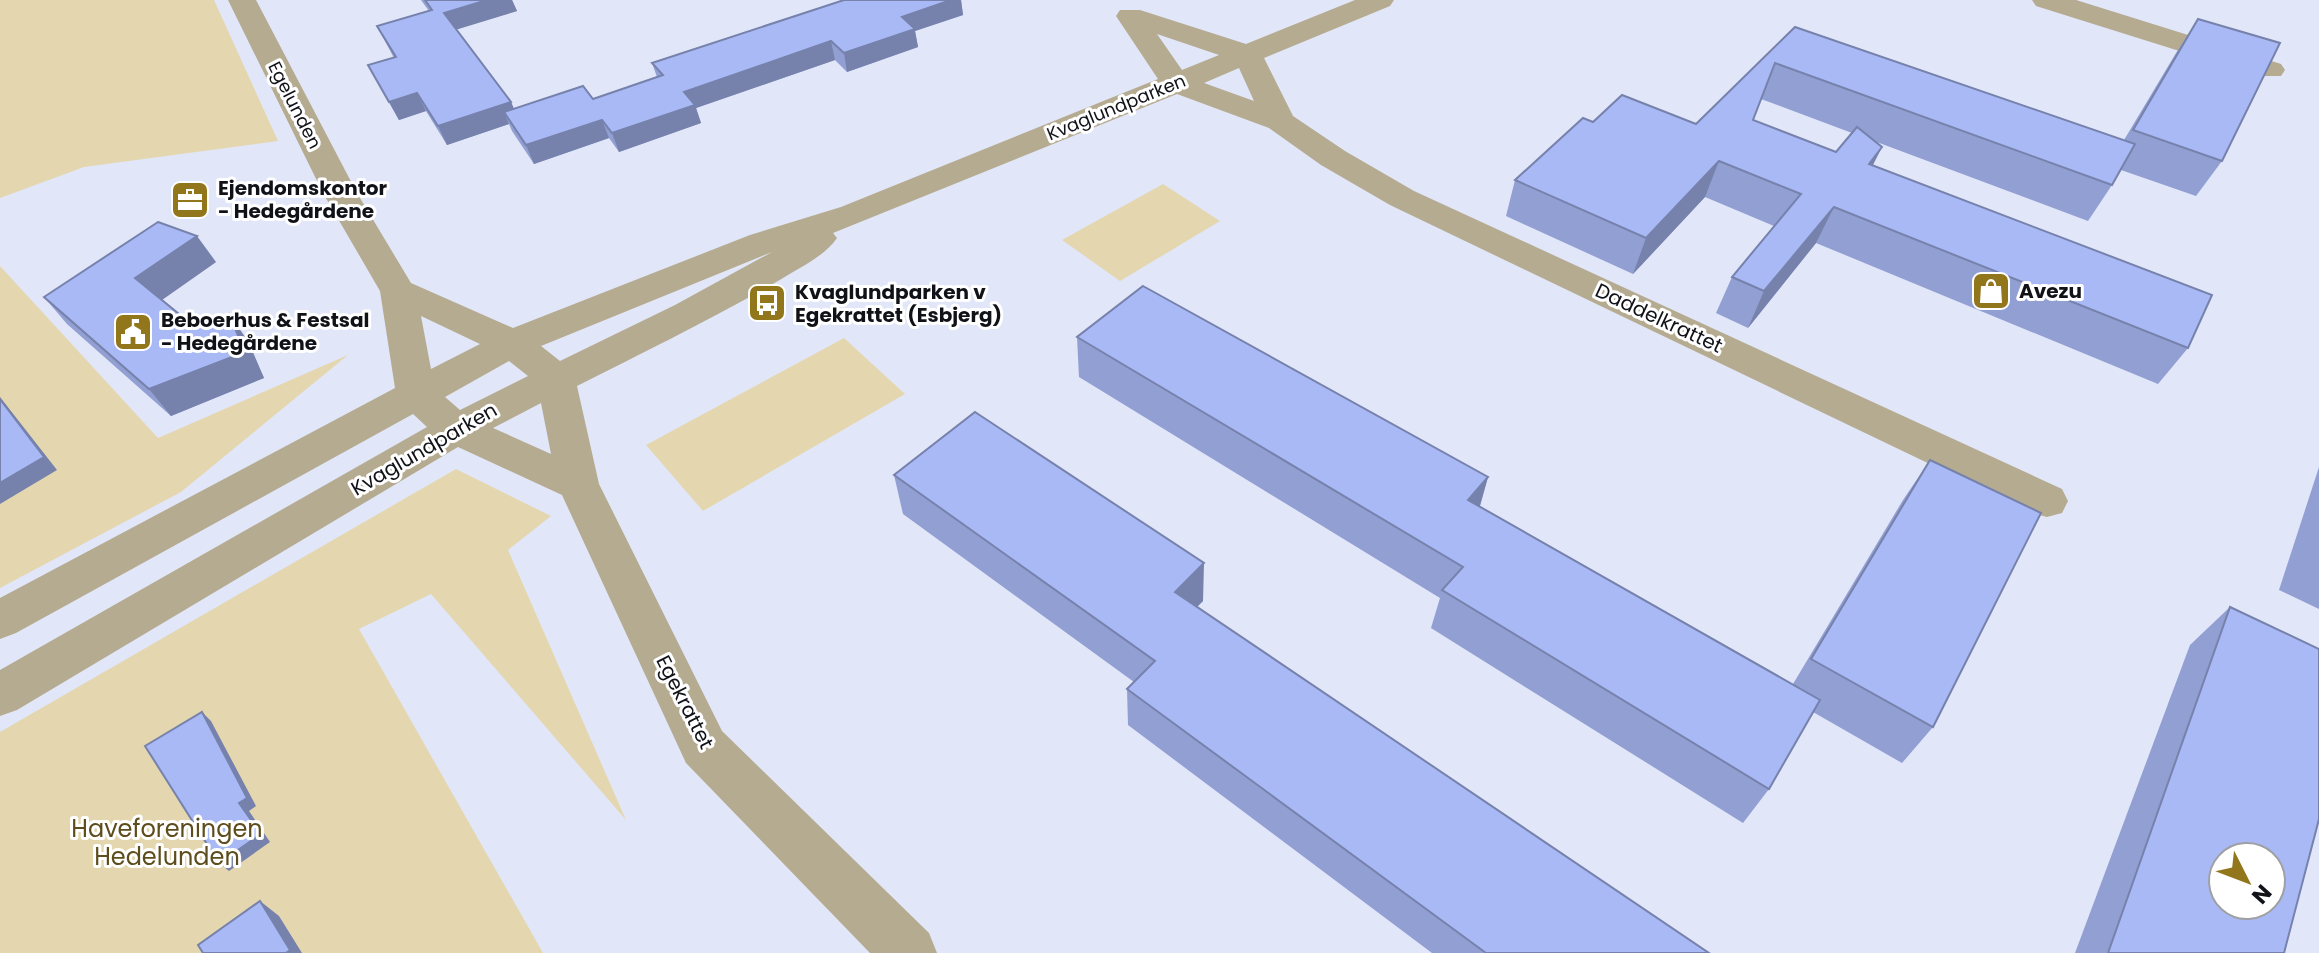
<svg xmlns="http://www.w3.org/2000/svg" width="2319" height="953" font-family="Poppins,sans-serif">
<rect width="100%" height="100%" fill="#e1e6f8"/>
<g fill="#e4d7b0">
<path d="M0 0H214L278 141 84 167 0 198Z"/>
<path d="M1163 184 1220 221 1120 281 1062 240Z"/>
<path d="M0 266 158 438 348 355 181 492 0 588Z"/>
<path d="M844 338 905 394 703 511 646 445Z"/>
<path d="M456 469 551 516 508 550 626 820 431 594 359 629 543 953H0V732Z"/>
</g>
<g fill="none" stroke-linecap="round" stroke-linejoin="round">
<g fill="#b5ab90" fill-rule="evenodd">
<path d="M228 0H256L357 193 411 283 513 328 750 235 841 207 1158 79 1116 16 1120 10H1140L1246 44 1355 0H1394L1390 6 1264 58 1293 116 1345 151 1414 191 2062 489 2068 501 2062 513 2047 517 2032 513 1390 205 1321 165 1269 128 1177 94 833 233 837 238C824 257 797 269 778 281 712 319 644 352 577 386L599 484 722 731 929 933 937 953H870L686 763 562 495 458 447 17 710 0 716V670L427 427 413 414 16 633 0 639V598L395 388 380 291 323 193ZM1157 34 1219 55 1182 70ZM1239 68 1254 101 1204 83ZM772 252 675 305 560 361 541 346ZM421 316 480 344 431 369ZM509 361 528 376 460 410 445 397ZM541 403 551 454 493 428Z"/>
<path d="M2032 0H2076L2281 64 2285 70 2281 76H2259L2036 6Z"/>
</g>
</g>
<g fill="#919fd3" fill-rule="evenodd">
<path d="M421 0H512L517 11 456 29 511 102 514 109 593 99 657 77 652 63 844 0H961L963 15 915 31 918 47 847 72 835 60 696 108 701 123 619 152 609 138 534 164 512 131 509 124 447 145 426 111 399 120 368 65 394 58 377 26 429 11Z"/>
<path d="M2198 19 2222 161 2196 196 2121 170 2112 185 2088 221 1874 141 1873 166 2188 348 2158 384 1816 243 1748 328 1716 313 1732 277 1774 226 1705 197 1633 274 1506 216 1515 180 1593 122 1696 124 1795 27 2124 140 2176 53ZM1761 99 1852 133 1836 152 1753 120Z"/>
<path d="M216 262 162 300 195 327 248 341 264 378 171 416 67 324 44 297Z"/>
<path d="M1077 337 1488 477 1480 506 1793 684 1903 500 1930 460 1933 727 1902 763 1813 712 1769 789 1743 823 1431 628 1440 598 1079 377Z"/>
<path d="M2319 467V609L2279 590Z"/>
<path d="M894 475 1203 601 1197 607 1709 953H1432L1128 725 1127 689 1134 682 903 514Z"/>
<path d="M2230 607 2284 953H2075L2190 645Z"/>
</g>
<g fill="#7682ac">
<path d="M487 0H512L517 11 452 31 444 13Z"/>
<path d="M951 0H961L963 15 915 31 918 47 847 72 844 53 902 17Z"/>
<path d="M831 41 835 60 696 108 701 123 619 152 612 133 684 92Z"/>
<path d="M417 93 426 111 399 120 389 102Z"/>
<path d="M511 102 519 121 504 112 509 124 447 145 438 126Z"/>
<path d="M602 120 609 138 534 164 526 145Z"/>
<path d="M1882 147 1864 183 1869 164Z"/>
<path d="M1719 161 1705 197 1633 274 1646 238Z"/>
<path d="M1834 207 1816 243 1748 328 1764 291Z"/>
<path d="M197 236 216 262 156 304 135 278Z"/>
<path d="M229 314 248 341 264 378 171 416 149 389Z"/>
<path d="M0 397 57 470 0 504Z"/>
<path d="M1488 477 1477 516 1468 500Z"/>
<path d="M1204 563 1203 601 1174 629 1175 592Z"/>
<path d="M202 712 211 721 256 806 249 811 270 842 229 871 219 863 239 803Z"/>
<path d="M260 901 279 916 302 953H286Z"/>
</g>
<g fill="#a9b9f5" stroke="#7682ac" stroke-width="2" fill-rule="evenodd">
<path d="M425 0H487L444 13 511 102 438 126 417 93 389 102 368 65 396 57 377 26 432 10Z"/>
<path d="M844 0H951L902 17 915 29 844 53 831 41 684 92 695 105 612 133 602 120 526 145 504 112 583 86 593 99 663 75 652 63Z"/>
<path d="M2198 19 2280 43 2222 161 2133 130Z"/>
<path d="M1795 27 2135 144 2112 185 1775 63 1753 120 1836 152 1857 127 1882 147 1869 164 2212 295 2188 348 1834 207 1764 291 1732 277 1801 194 1719 161 1646 238 1515 180 1583 118 1593 122 1622 95 1696 124Z"/>
<path d="M158 222 197 236 135 278 195 327 229 314 245 352 149 389 44 297Z"/>
<path d="M1143 286 1488 477 1468 500 1820 700 1769 789 1442 590 1463 567 1077 337Z"/>
<path d="M0 399 44 457 0 483Z"/>
<path d="M975 412 1204 563 1175 592 1709 953H1486L1127 689 1155 661 894 475Z"/>
<path d="M1930 460 2041 513 1933 727 1811 659Z"/>
<path d="M2230 607 2319 649V819L2284 953H2108ZM2223 857H2271V905H2223Z"/>
<path d="M202 712 247 798 239 803 261 834 219 863 145 746Z"/>
<path d="M260 901 290 950 286 953H203L198 945Z"/>
</g>
<defs>
<symbol id="office-square" viewBox="-11 -11 22 22"><rect x="-9" y="-9" width="18" height="18" rx="4" fill="#92761c" stroke="#fff"/><path d="M-6-3h4V-5.5h4V-3h4V5H-6ZM-1-4.5V-3h2v-1.5ZM-6 0V1H6V0Z" fill="#fff"/></symbol>
<symbol id="shop-square" viewBox="-11 -11 22 22"><rect x="-9" y="-9" width="18" height="18" rx="4" fill="#92761c" stroke="#fff"/><path d="M-5-2.5h2.3a2.7 3.5 0 0 1 5.4 0H5L5.5 6h-11ZM-1.5-2.5h3a1.5 2.3 0 0 0-3 0Z" fill="#fff"/></symbol>
<symbol id="bus-square" viewBox="-11 -11 22 22"><rect x="-9" y="-9" width="18" height="18" rx="4" fill="#92761c" stroke="#fff"/><path d="M-5-6H5V4H4V6H2V4H-2V6H-4V4H-5ZM-3.5-4V0h7V-4ZM-3.5 1.2v1.5H-2V1.2ZM2 1.2v1.5H3.5V1.2Z" fill="#fff"/></symbol>
<symbol id="civic-square" viewBox="-11 -11 22 22"><rect x="-9" y="-9" width="18" height="18" rx="4" fill="#92761c" stroke="#fff"/><path d="M-.6-6.5H3V-4.5H.6V-3L4-1V1h2V6H-6V1h2V-1L-.6-3ZM-1.2 2.5V6h2.4V2.5Z" fill="#fff"/></symbol>
</defs>
<g fill-rule="evenodd">
<use href="#office-square" x="168" y="178" width="44" height="44"/>
<use href="#shop-square" x="1969" y="269" width="44" height="44"/>
<use href="#bus-square" x="745" y="281" width="44" height="44"/>
<use href="#civic-square" x="111" y="310" width="44" height="44"/>
</g>
<g text-anchor="middle" dominant-baseline="central" stroke-width="6" stroke-linejoin="round" paint-order="stroke">
<g font-size="18" fill="#101218" stroke="#fff">
<text transform="translate(295 105) rotate(63)">Egelunden</text>
<text transform="translate(1116 107) rotate(-22)">Kvaglundparken</text>
</g>
<g font-size="20" font-weight="bold" fill="#101218" stroke="#fff" text-anchor="start">
<text x="218" y="188">Ejendomskontor<tspan x="218" dy="23">- Hedegårdene</tspan></text>
<text x="2019" y="291">Avezu</text>
<text x="795" y="292">Kvaglundparken v<tspan x="795" dy="23">Egekrattet (Esbjerg)</tspan></text>
<text x="161" y="320">Beboerhus &amp; Festsal<tspan x="161" dy="23">- Hedegårdene</tspan></text>
</g>
<g font-size="20" fill="#101218" stroke="#fff">
<text transform="translate(1659 318) rotate(25)">Daddelkrattet</text>
<text transform="translate(424 449) rotate(-30)">Kvaglundparken</text>
<text transform="translate(685 702) rotate(63)">Egekrattet</text>
</g>
<g font-size="24" fill="#5e4d1c" stroke="#fff">
<text x="167" y="828">Haveforeningen<tspan x="167" dy="28">Hedelunden</tspan></text>
</g>
</g>
<g transform="translate(2247 881) rotate(132)"><circle r="38" fill="#ffffff" stroke="#9fa0a3" stroke-width="2"/>
<path d="M0-6L14 30L0 20L-14 30Z" fill="#92761c"/>
<text y="-12" font-size="22" font-weight="bold" text-anchor="middle" fill="#101218">N</text>
</g>
</svg>
